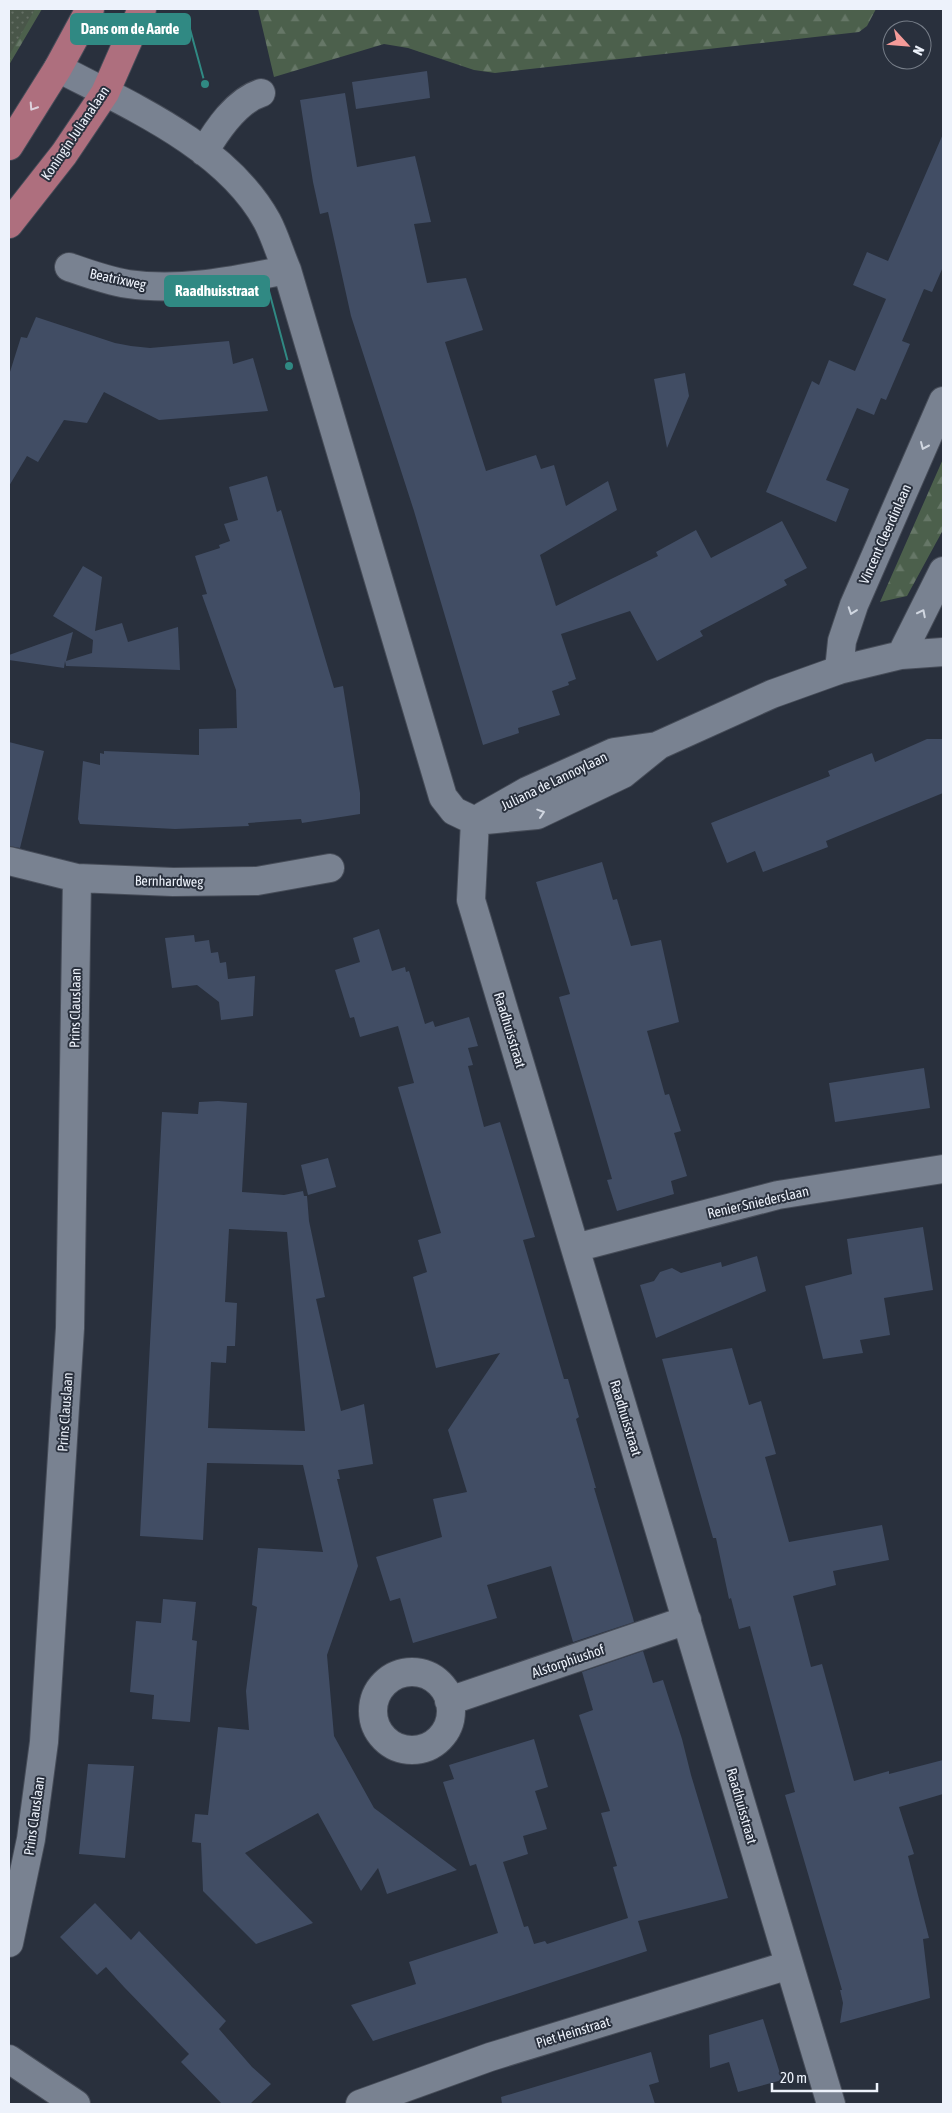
<svg xmlns="http://www.w3.org/2000/svg" width="952" height="2113" font-family="'Asap Condensed',sans-serif">
	<style>
		.forest { fill: url(#forest-firs) }
		.park { fill: url(#park-dots) }
		.building { fill: #414d64; fill-rule: evenodd }
		.lines { fill: none; stroke-linecap: round; stroke-linejoin: round }
		.minor-casing { stroke: #464c58; stroke-width: 30 }
		.major-casing { stroke: #464c58; stroke-width: 30 }
		.minor { stroke: #798291; stroke-width: 28 }
		.major { stroke: #ae6f7e; stroke-width: 28 }
		.oneway { stroke: #ddd1dc }
		.oneway2 { stroke: #d0d6e0 }
		.labels { text-anchor: middle; dominant-baseline: central; stroke-width: 4; stroke-linejoin: round; paint-order: stroke }
		.street-label { font-size: 14px; fill: #edf2fb; stroke: #29303d }
		.leader { fill: none; stroke: #308983; stroke-width: 2 }
		.callout-dot { fill: #308983; stroke: #29303d; stroke-width: 2 }
		.callout { fill: #308983; stroke: #308983; stroke-width: 2 }
		.callout-label { font-size: 15px; text-anchor: middle; font-weight: bold; fill: #fff }
	</style>
	<defs>
		<pattern id="forest-firs" width="22" height="20" patternUnits="userSpaceOnUse" patternTransform="scale(1.25)"><rect width="22" height="20" fill="#4c604c"/><path d="M5 1l3.5 6h-7zM16 11l3.5 6h-7z" fill="#667767"/></pattern>
		<pattern id="park-dots" width="8" height="8" patternUnits="userSpaceOnUse" patternTransform="scale(1.25)"><rect width="8" height="8" fill="#495649"/><path d="M2 2h.1M6 6h.1" fill="none" stroke="#646f64" stroke-width="1.8" stroke-linecap="round"/></pattern>
	</defs>
	<rect width="100%" height="100%" fill="#29303d"/>
	<path class="forest" d="M 9,9 L 42,9 L 9,65 Z
		M 258,9 L 876,9 L 867,26 L 859,32 L 495,73 L 474,70 L 408,48 L 384,44 L 274,77 Z
		M 943,459 L 943,530 L 907,596 L 880,602 Z"/>
	<path class="park" d="M 9,9 L 35,9 L 9,56 Z"/>
	<path class="building" d="M 427,71 L 430,98 L 356,109 L 352,82 Z
		M 345,93 L 357,167 L 415,156 L 431,222 L 414,224 L 427,283 L 466,278 L 483,330 L 445,342 L 486,471 L 536,455 L 541,469 L 554,465 L 566,506 L 608,481 L 617,510 L 540,555 L 556,606 L 658,556 L 656,552 L 696,530 L 711,558 L 782,521 L 807,568 L 784,580 L 787,585 L 700,631 L 703,636 L 657,661 L 630,611 L 561,634 L 576,679 L 568,682 L 569,685 L 552,691 L 560,715 L 518,728 L 519,733 L 483,745 L 414,511 L 351,316 L 328,212 L 320,214 L 313,182 L 300,100 Z
		M 943,134 L 943,267 L 932,292 L 924,289 L 902,341 L 910,344 L 886,400 L 881,398 L 874,415 L 857,408 L 826,480 L 849,489 L 836,522 L 766,492 L 812,381 L 819,385 L 829,360 L 855,371 L 886,299 L 853,285 L 867,252 L 888,261 Z
		M 36,317 L 115,343 L 131,346 L 150,348 L 229,341 L 233,364 L 253,358 L 268,411 L 159,420 L 104,392 L 87,423 L 64,420 L 38,462 L 27,456 L 9,486 L 9,375 L 21,337 L 27,338 Z
		M 685,373 L 689,396 L 667,448 L 654,379 Z
		M 267,476 L 277,512 L 281,510 L 334,688 L 343,686 L 360,793 L 360,814 L 302,823 L 301,819 L 248,823 L 249,826 L 175,829 L 80,824 L 78,819 L 83,761 L 100,765 L 100,753 L 104,754 L 104,751 L 199,755 L 199,729 L 237,728 L 236,690 L 202,595 L 207,594 L 195,556 L 220,548 L 219,545 L 230,541 L 224,524 L 238,520 L 229,487 Z
		M 83,566 L 102,577 L 95,631 L 122,623 L 128,642 L 178,627 L 180,670 L 66,666 L 65,661 L 64,668 L 9,660 L 9,655 L 73,632 L 66,661 L 92,653 L 93,640 L 53,616 Z
		M 927,739 L 943,739 L 943,793 L 826,841 L 828,847 L 763,872 L 755,851 L 727,863 L 711,823 L 830,776 L 828,771 L 872,753 L 875,762 Z
		M 9,742 L 44,751 L 20,848 L 9,846 Z
		M 602,862 L 613,900 L 617,899 L 631,946 L 661,940 L 679,1022 L 647,1031 L 665,1095 L 669,1094 L 681,1131 L 674,1133 L 687,1176 L 671,1181 L 674,1194 L 617,1211 L 607,1180 L 612,1179 L 559,997 L 570,994 L 536,882 Z
		M 379,929 L 392,971 L 405,967 L 406,972 L 409,971 L 425,1024 L 433,1021 L 435,1027 L 469,1017 L 478,1046 L 468,1048 L 473,1065 L 468,1066 L 484,1127 L 500,1122 L 535,1237 L 523,1240 L 564,1379 L 568,1379 L 579,1417 L 576,1419 L 596,1488 L 594,1488 L 633,1618 L 634,1622 L 573,1642 L 551,1566 L 487,1585 L 497,1618 L 413,1643 L 400,1598 L 390,1601 L 376,1557 L 442,1537 L 433,1499 L 467,1492 L 448,1430 L 500,1353 L 436,1368 L 413,1277 L 427,1272 L 418,1240 L 441,1233 L 398,1087 L 414,1083 L 398,1026 L 360,1037 L 354,1017 L 350,1018 L 335,970 L 360,962 L 353,938 Z
		M 194,935 L 195,942 L 209,940 L 211,953 L 218,952 L 220,963 L 226,962 L 228,979 L 255,976 L 253,1016 L 221,1020 L 219,1002 L 197,985 L 172,988 L 165,938 Z
		M 924,1068 L 930,1108 L 835,1122 L 829,1083 Z
		M 218,1101 L 247,1103 L 242,1192 L 284,1195 L 303,1191 L 304,1196 L 307,1196 L 309,1221 L 325,1297 L 316,1299 L 341,1411 L 364,1404 L 373,1464 L 338,1470 L 340,1479 L 337,1479 L 358,1566 L 327,1655 L 334,1736 L 374,1808 L 457,1870 L 387,1894 L 378,1868 L 361,1891 L 318,1813 L 245,1853 L 313,1923 L 256,1944 L 203,1891 L 201,1843 L 192,1842 L 195,1814 L 208,1815 L 218,1727 L 249,1730 L 246,1691 L 257,1607 L 252,1605 L 258,1548 L 323,1552 L 303,1465 L 207,1463 L 203,1540 L 140,1536 L 162,1112 L 198,1114 L 199,1102 ZM 229,1229 L 287,1232 L 305,1431 L 208,1428 L 211,1362 L 226,1363 L 227,1346 L 235,1346 L 237,1303 L 225,1302 Z
		M 328,1158 L 336,1187 L 308,1195 L 301,1165 Z
		M 923,1227 L 933,1290 L 884,1298 L 890,1335 L 860,1340 L 863,1353 L 823,1359 L 805,1286 L 852,1274 L 847,1239 Z
		M 757,1256 L 766,1291 L 656,1338 L 640,1285 L 654,1281 L 660,1272 L 672,1268 L 681,1273 L 721,1262 L 722,1267 Z
		M 732,1348 L 749,1405 L 761,1401 L 776,1454 L 765,1457 L 789,1542 L 882,1525 L 889,1560 L 833,1571 L 836,1585 L 793,1596 L 811,1667 L 822,1664 L 854,1781 L 889,1771 L 889,1774 L 943,1760 L 943,1794 L 899,1807 L 914,1854 L 908,1856 L 929,1938 L 923,1939 L 930,1998 L 840,2023 L 843,2003 L 840,1990 L 842,1990 L 785,1795 L 795,1792 L 750,1626 L 739,1629 L 731,1598 L 729,1599 L 716,1538 L 713,1538 L 662,1359 Z
		M 163,1599 L 196,1602 L 192,1640 L 197,1641 L 190,1722 L 152,1719 L 154,1695 L 130,1692 L 136,1621 L 161,1623 Z
		M 643,1651 L 653,1683 L 663,1680 L 682,1739 L 691,1775 L 728,1898 L 638,1921 L 647,1951 L 373,2041 L 351,2005 L 416,1984 L 409,1962 L 498,1933 L 476,1864 L 470,1866 L 443,1782 L 454,1779 L 449,1765 L 534,1739 L 548,1787 L 535,1791 L 547,1829 L 523,1836 L 528,1854 L 503,1862 L 524,1927 L 528,1926 L 534,1944 L 545,1941 L 547,1944 L 628,1918 L 613,1867 L 617,1866 L 601,1813 L 610,1811 L 579,1715 L 593,1710 L 582,1672 Z
		M 88,1764 L 134,1766 L 125,1858 L 79,1854 Z
		M 95,1903 L 131,1940 L 139,1931 L 226,2021 L 219,2029 L 252,2067 L 271,2084 L 250,2104 L 222,2104 L 181,2062 L 189,2054 L 124,1987 L 106,1967 L 97,1975 L 60,1937 Z
		M 763,2019 L 782,2080 L 738,2092 L 729,2062 L 710,2068 L 709,2035 Z
		M 651,2052 L 659,2082 L 649,2085 L 655,2104 L 502,2104 L 501,2097 Z"/>
	<g class="lines">
		<defs>
			<path id="minor" d="M 58,68 C 129,105 227,147 267,221 C 275,236 280,254 287,270 L 443,797 L 454,811 L 475,821
				M 204,152 C 217,130 236,101 261,93
				M 69,267 C 89,274 108,281 128,284 C 181,292 235,280 287,270
				M 901,655 L 943,571
				M 839,670 L 842,641 L 854,605 L 943,401
				M 483,816 L 527,791 L 614,752 L 657,746
				M 475,821 L 471,900 L 831,2104
				M 475,821 L 537,815 L 623,774 L 659,745 L 772,694 L 839,670 L 901,655 L 943,652
				M 9,861 L 77,878 L 173,882 L 257,881 L 330,868
				M 575,1248 L 778,1195 L 943,1169
				M373 1711a39 39 0 1 1 78 0a39 39 0 1 1-78 0Z
				M 449,1701 L 687,1620
				M 9,1943 L 31,1839 L 44,1742 L 70,1328 L 77,878
				M 9,2059 L 76,2104
				M 360,2104 L 490,2057 L 789,1965"/>
			<path id="major" d="M 9,146 L 58,68 L 90,9
				M 9,224 L 64,154 L 105,93 L 142,9"/>
		</defs>
		<use href="#minor" class="minor-casing"/>
		<use href="#major" class="major-casing"/>
		<use href="#minor" class="minor"/>
		<use href="#major" class="major"/>
	</g>
	<defs><path id="oneway-chevron" d="M-2-3.5L2.5 0L-2 3.5" fill="none" stroke-width="1.6" stroke-linecap="round" stroke-linejoin="round" transform="scale(1.25)"/></defs>
	<use class="oneway" href="#oneway-chevron" transform="translate(33 107) rotate(123)"/>
	<g class="oneway2">
		<use href="#oneway-chevron" transform="translate(924 446) rotate(114)"/>
		<use href="#oneway-chevron" transform="translate(852 611) rotate(109)"/>
		<use href="#oneway-chevron" transform="translate(922 613) rotate(-63)"/>
		<use href="#oneway-chevron" transform="translate(541 813) rotate(-18)"/>
	</g>
	<g class="labels">
		<g class="street-label">
			<text transform="translate(75 133) rotate(-56)">Koningin Julianalaan</text>
			<text transform="translate(118 279) rotate(12)">Beatrixweg</text>
			<text transform="translate(885 534) rotate(-66)">Vincent Cleerdinlaan</text>
			<text transform="translate(554 781) rotate(-26)">Juliana de Lannoylaan</text>
			<text transform="translate(169 881) rotate(1)">Bernhardweg</text>
			<text transform="translate(75 1008) rotate(-89)">Prins Clauslaan</text>
			<text transform="translate(510 1030) rotate(73)">Raadhuisstraat</text>
			<text transform="translate(758 1202) rotate(-13)">Renier Sniederslaan</text>
			<text transform="translate(65 1412) rotate(-86)">Prins Clauslaan</text>
			<text transform="translate(626 1418) rotate(73)">Raadhuisstraat</text>
			<text transform="translate(568 1661) rotate(-19)">Alstorphiushof</text>
			<text transform="translate(742 1806) rotate(74)">Raadhuisstraat</text>
			<text transform="translate(34 1816) rotate(-82)">Prins Clauslaan</text>
			<text transform="translate(573 2032) rotate(-17)">Piet Heinstraat</text>
		</g>
	</g>
	<path class="leader" d="M205 84L190 29M289 366L269 291"/>
	<g class="callout-dot">
		<circle cx="205" cy="84" r="5"/>
		<circle cx="289" cy="366" r="5"/>
	</g>
	<g class="callout">
		<rect x="71" y="14" width="119" height="30" rx="5"/>
		<rect x="165" y="276" width="104" height="30" rx="5"/>
	</g>
	<g class="callout-label">
		<text x="130" y="34">Dans om de Aarde</text>
		<text x="217" y="296">Raadhuisstraat</text>
	</g>
	<rect width="952" height="2113" fill="none" stroke="#edf2fb" stroke-width="20"/>
	<g transform="translate(907 45) rotate(116)"><circle r="24" fill="#29303d" stroke="#777e89"/>
	<path d="M0-4L9 19L0 12L-9 19Z" fill="#f59b99"/>
	<text y="-8" font-size="14" font-weight="bold" text-anchor="middle" fill="#edf2fb">N</text>
	</g>
	<path d="M772 2083v8h105v-8" fill="none" stroke="#edf2fb" stroke-width="2.5"/>
	<text x="780" y="2083" font-size="15" fill="#edf2fb" stroke="#29303d" stroke-width="4" paint-order="stroke">20 m</text>
</svg>
